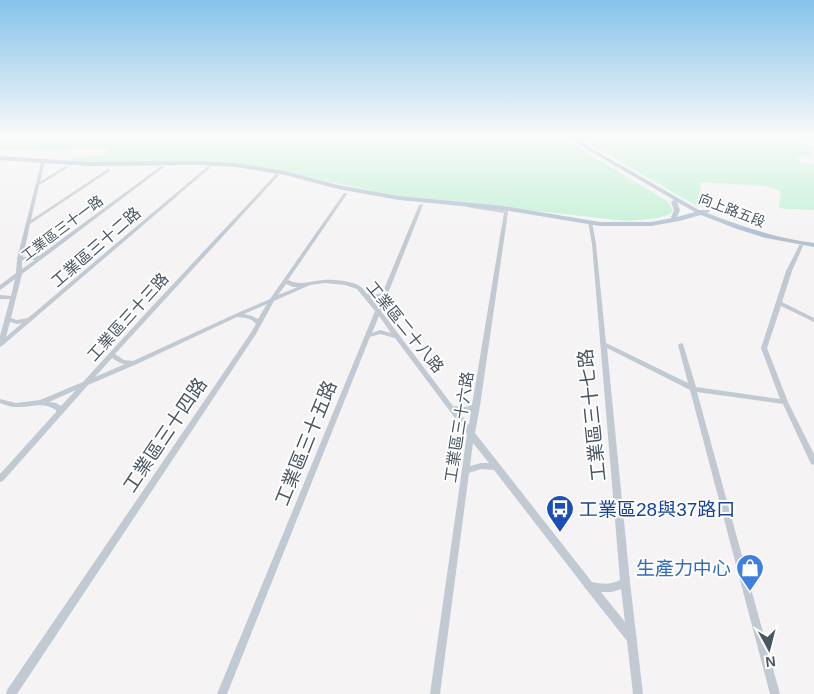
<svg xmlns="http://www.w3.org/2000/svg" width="814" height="694" font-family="Helvetica,'Noto Sans TC',sans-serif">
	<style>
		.green { fill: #c3f1d5 }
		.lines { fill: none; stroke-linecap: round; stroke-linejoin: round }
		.minor { fill: #c1cad2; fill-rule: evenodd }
		.major { fill: #b3c2d1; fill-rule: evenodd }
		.labels { text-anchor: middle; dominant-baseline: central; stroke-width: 4; stroke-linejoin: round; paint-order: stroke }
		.far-street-label { font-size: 14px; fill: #4a5661; stroke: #fff }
		.street-label { font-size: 16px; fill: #4a5661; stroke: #fff }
		.near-street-label { font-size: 19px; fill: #4a5661; stroke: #fff }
		.near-transit-label { font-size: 19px; fill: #164399; stroke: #fff; text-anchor: start }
		.near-shop-label { font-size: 19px; fill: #366cbe; stroke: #fff; text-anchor: end }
	</style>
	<rect width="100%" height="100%" fill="#f5f3f3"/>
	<path class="green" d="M 0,137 L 561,137 L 667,201 L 673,210 L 670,214 L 658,218 L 627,221 L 397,196 L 289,173 L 219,163 L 88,163 L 69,161 L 75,157 L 103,156 L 109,149 L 0,150 Z
		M 578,137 L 811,137 L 811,142 L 802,142 L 806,147 L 814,147 L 814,150 L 810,150 L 812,157 L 796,156 L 801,163 L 814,164 L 814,210 C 801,209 790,210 779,208 L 781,191 L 764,186 L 700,182 L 701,199 L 705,200 L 702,207 L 695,205 Z"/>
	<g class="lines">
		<path class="minor" d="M 42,159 L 45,160 L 40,182 L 66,166 L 69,167 L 39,185 L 31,220 L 108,169 L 111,170 L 30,224 L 23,257 L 39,256 L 161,166 L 164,167 L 22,274 L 11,318 L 17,320 L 28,318 L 208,166 L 211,167 L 2,346 L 0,347 L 0,336 L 10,299 L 0,299 L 0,295 L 11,296 L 15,279 L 0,290 L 0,285 L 16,273 L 17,259 ZM 22,260 L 35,260 L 22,269 ZM 10,322 L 17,324 L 22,323 L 6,337 Z
			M 276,174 L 279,175 L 115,354 L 124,360 L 133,361 L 233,315 L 270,299 L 344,193 L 345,193 L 347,194 L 288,280 C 300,286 311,281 323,280 C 333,279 354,281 361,287 C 364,289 365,292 367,294 L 382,294 L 419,205 L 421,204 L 423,205 L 381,311 L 453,406 L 466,407 L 472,405 L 504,213 L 472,208 L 457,204 L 459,203 L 508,211 L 508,212 L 480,406 L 475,433 L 592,582 C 602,584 611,585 620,580 L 592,244 L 588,222 L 590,221 L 592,222 L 596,244 L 606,343 L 688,383 L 678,345 L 681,343 L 683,344 L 696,387 L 780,399 L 761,348 L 786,271 L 799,246 L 799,245 L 803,245 L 803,246 L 792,271 L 782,302 L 814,318 L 814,322 L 781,306 L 767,348 L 788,402 L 814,454 L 814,465 L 811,464 L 810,462 L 783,404 L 697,392 L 780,694 L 770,694 L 690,390 L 607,348 L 630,582 L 643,694 L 633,694 L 627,641 L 586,589 L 585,588 L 583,585 L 494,470 L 481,469 L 469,473 L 440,694 L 430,694 L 467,434 L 395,338 L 380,334 L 370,337 L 227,694 L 217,694 L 375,311 L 357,289 L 345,285 L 325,283 L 310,285 L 274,301 L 256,334 L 17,694 L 6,694 L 7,690 L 250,334 L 256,324 C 250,317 244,318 237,317 L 137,364 L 88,385 L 3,481 L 0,482 L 0,474 L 56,412 L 56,410 C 43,401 30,408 16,407 C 11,407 5,405 0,403 L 0,399 L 16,403 L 40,400 L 83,382 L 146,313 ZM 286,284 L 293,287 L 298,287 L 278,295 ZM 370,297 L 381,297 L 377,306 ZM 267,304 L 258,319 L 252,316 L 244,314 ZM 379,316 L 391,333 L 380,330 L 372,333 ZM 112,358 L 120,363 L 125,364 L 95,377 ZM 76,390 L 61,406 L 56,403 L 49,402 ZM 458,411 L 467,413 L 471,411 L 469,425 ZM 473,443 L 489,463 L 481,463 L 470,466 ZM 621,589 L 625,622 L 601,592 L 612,592 Z"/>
		<path class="major" d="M 566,137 L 572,137 L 699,210 L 709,210 L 710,211 L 707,213 C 742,227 777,238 814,243 L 814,247 L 766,238 L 737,229 L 701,215 L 679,221 L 651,226 L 600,226 L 503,210 L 399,200 L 338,189 L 285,175 L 235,167 L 198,165 L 88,166 L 0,160 L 0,156 L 88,162 L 198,161 L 235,163 L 285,171 L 338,185 L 399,196 L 503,206 L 600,222 L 651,222 L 672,218 L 671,217 L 674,210 L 671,202 L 674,200 ZM 677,202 L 695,212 L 677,217 L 680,210 Z"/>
	</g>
	<linearGradient id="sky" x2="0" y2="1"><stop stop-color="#85c3ea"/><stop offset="0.58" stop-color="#fafafa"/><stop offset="1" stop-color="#fafafa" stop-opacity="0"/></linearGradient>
	<rect width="814" height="235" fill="url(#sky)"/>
	<defs>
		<symbol id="bus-pin" viewBox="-11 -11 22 30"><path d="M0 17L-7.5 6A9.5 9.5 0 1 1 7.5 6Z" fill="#1a4fb4" stroke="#fff"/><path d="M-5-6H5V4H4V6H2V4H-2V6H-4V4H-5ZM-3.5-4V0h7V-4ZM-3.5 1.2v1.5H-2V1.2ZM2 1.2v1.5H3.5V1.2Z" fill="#fff"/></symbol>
		<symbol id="shop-pin" viewBox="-11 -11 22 30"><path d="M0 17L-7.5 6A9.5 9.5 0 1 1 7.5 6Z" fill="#3f7fe0" stroke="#fff"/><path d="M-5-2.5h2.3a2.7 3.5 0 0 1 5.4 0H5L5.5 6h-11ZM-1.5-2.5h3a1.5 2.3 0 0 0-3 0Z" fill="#fff"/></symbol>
	</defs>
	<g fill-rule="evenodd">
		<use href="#bus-pin" x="544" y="493" width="32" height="43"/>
		<use href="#shop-pin" x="734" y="552" width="32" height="43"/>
	</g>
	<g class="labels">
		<g class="far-street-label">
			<text transform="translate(732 210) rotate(21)">向上路五段</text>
			<text transform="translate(62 228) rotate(-37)">工業區三十一路</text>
		</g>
		<g class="street-label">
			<text transform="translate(96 247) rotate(-41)">工業區三十二路</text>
			<text transform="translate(128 317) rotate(-48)">工業區三十三路</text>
			<text transform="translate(405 327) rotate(51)">工業區二十八路</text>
			<text transform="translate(459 427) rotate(-81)">工業區三十六路</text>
		</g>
		<g class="near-street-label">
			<text transform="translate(592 415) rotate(-96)">工業區三十七路</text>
			<text transform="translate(165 435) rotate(-56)">工業區三十四路</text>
			<text transform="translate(306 443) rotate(-68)">工業區三十五路</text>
		</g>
		<g class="near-transit-label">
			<text x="579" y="509">工業區28與37路口</text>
		</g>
		<g class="near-shop-label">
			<text x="731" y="568">生產力中心</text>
		</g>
	</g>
	<g transform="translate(769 649) rotate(173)" stroke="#ffffff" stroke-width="4" paint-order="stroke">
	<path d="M0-4L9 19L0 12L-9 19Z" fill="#4a5661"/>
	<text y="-8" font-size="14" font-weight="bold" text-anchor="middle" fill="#4a5661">N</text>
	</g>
</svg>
